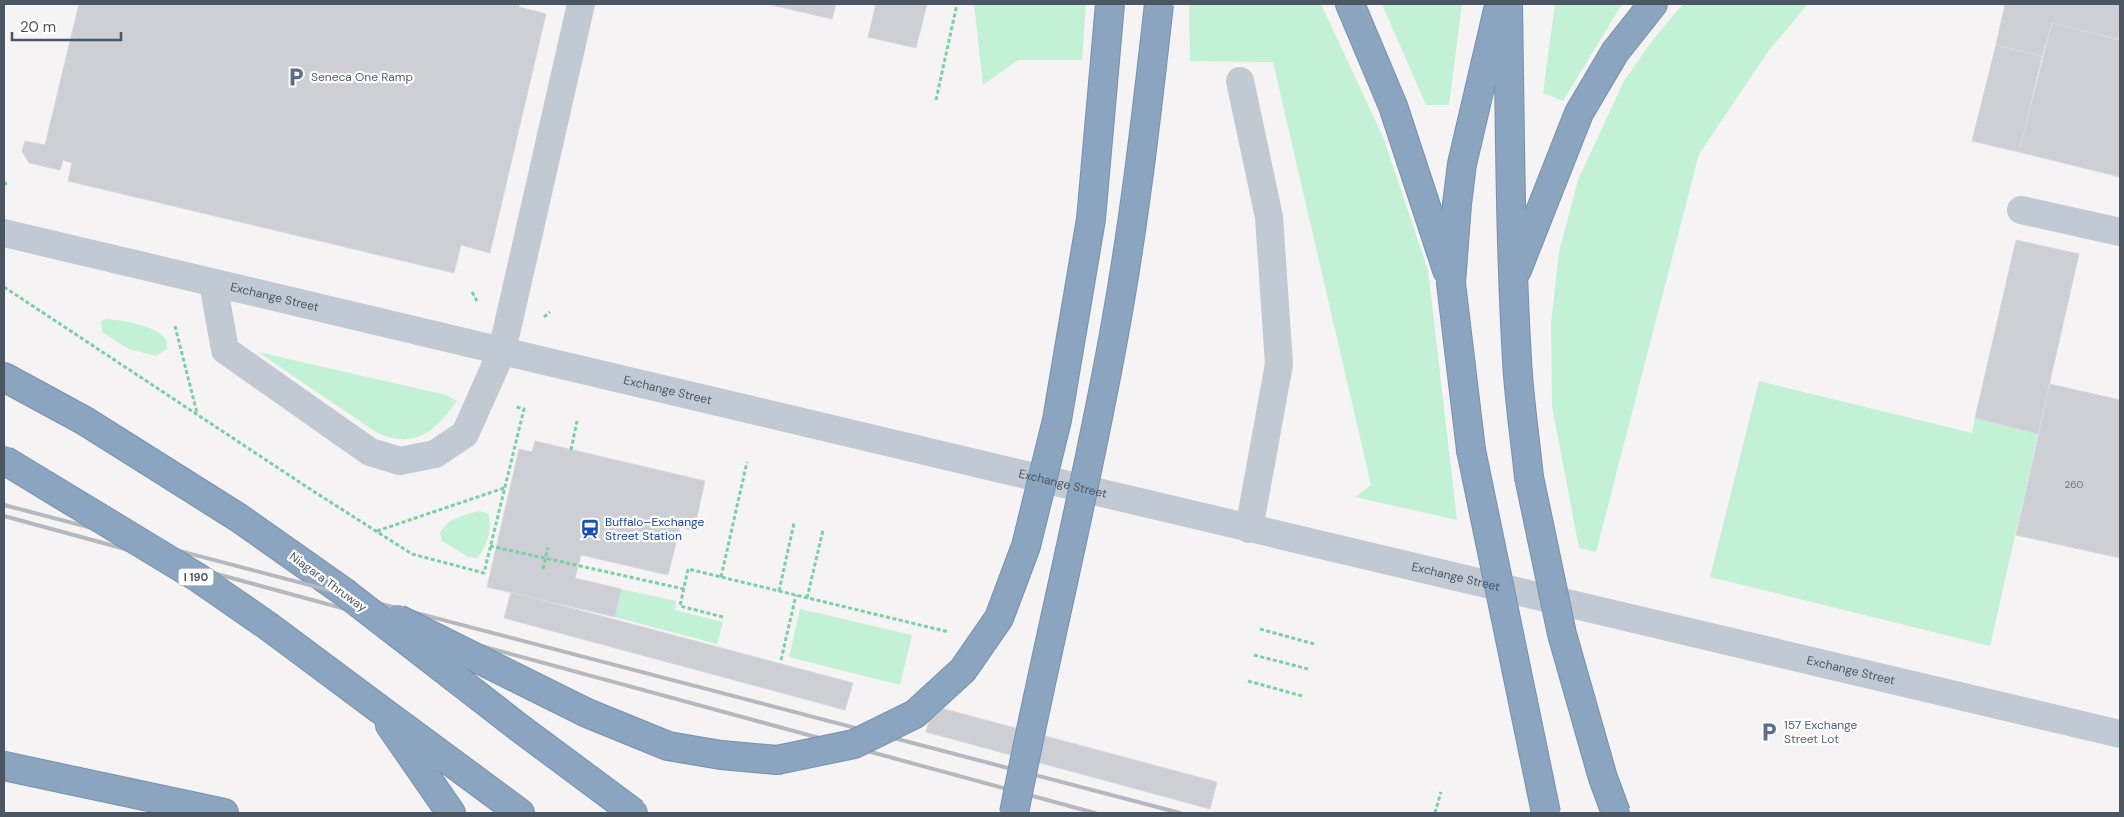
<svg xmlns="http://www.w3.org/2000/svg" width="2124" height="817" font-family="'DM Sans',sans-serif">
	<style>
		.green { fill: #c3f1d5 }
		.building { fill: #cdcfd5; stroke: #d7d9de }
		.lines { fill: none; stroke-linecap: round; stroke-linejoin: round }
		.highway-casing { stroke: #7690ad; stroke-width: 30 }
		.path { stroke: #7ad0a6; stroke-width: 3; stroke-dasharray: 4 2.5; stroke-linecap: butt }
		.minor { stroke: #c1cad2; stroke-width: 28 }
		.highway { stroke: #8ba5c1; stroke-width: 28 }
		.rail { stroke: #b5b8bd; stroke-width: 4 }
		.highway-bridge-casing { stroke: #7690ad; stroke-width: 30; stroke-linecap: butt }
		.highway-bridge { stroke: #8ba5c1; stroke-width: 28 }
		.labels { text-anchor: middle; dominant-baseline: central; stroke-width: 4.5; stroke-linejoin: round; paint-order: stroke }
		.number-label { font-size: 10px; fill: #6b747e }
		.shield { fill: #fff; stroke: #808990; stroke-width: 1 }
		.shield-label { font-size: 11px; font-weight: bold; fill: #4a5661 }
		.service-label { font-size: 12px; fill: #4e5e75; stroke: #fff; text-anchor: start }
		.street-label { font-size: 12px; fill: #4a5661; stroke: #fff }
		.transit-label { font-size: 12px; fill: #164399; stroke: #fff; text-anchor: start }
	</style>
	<rect width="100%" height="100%" fill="#f5f3f3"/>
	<path class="green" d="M 974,4 L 1086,4 L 1082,60 L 1018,60 L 983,85 Z
		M 1189,4 L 1321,4 L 1383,137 L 1428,270 L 1457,520 L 1355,497 L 1371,485 L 1273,62 L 1190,61 Z
		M 1382,4 L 1462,4 L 1449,105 L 1426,105 Z
		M 1555,4 L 1622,4 L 1563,101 L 1543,93 Z
		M 1683,4 L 1808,4 L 1769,50 L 1699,154 L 1596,552 L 1579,548 L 1552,406 L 1551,323 L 1559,252 L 1578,180 L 1624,81 L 1652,41 Z
		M 106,319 C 122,320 172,327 167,349 L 156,356 L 129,349 L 102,332 L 101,321 Z
		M 258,352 L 446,395 L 457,401 C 434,432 415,450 376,432 Z
		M 1759,381 L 1972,433 L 1975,418 L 2038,434 L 1990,646 L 1710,577 Z
		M 479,511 L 488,513 C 493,527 487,547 477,558 L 468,557 L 442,541 L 440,533 C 448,518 464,515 479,511 Z
		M 621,589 L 676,601 L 675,610 L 723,622 L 717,644 L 615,617 Z
		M 800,609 L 912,635 L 900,685 L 789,657 Z"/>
	<path class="building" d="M 79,4 L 519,4 L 519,7 L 546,14 L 490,253 L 461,245 L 454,273 L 68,181 L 72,163 L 63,160 L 60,170 L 29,163 L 22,151 L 25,141 L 45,145 Z
		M 767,4 L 836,4 L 832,19 Z
		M 876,4 L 927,4 L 916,48 L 868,37 Z
		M 2005,4 L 2120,4 L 2120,29 L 2118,39 L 2052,23 L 2042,56 L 1996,45 Z
		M 2052,23 L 2120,40 L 2120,177 L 2019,152 Z
		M 1996,45 L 2042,56 L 2019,152 L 1972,141 Z
		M 2016,240 L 2079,254 L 2038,434 L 1975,418 Z
		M 2050,384 L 2120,400 L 2120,558 L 2016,535 Z
		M 535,441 L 705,481 L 694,531 L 680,527 L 668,575 L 581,555 L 575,578 L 621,589 L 615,617 L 487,587 L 519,449 L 532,452 Z
		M 511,592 L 853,683 L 845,710 L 504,618 Z
		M 933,706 L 1217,782 L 1210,809 L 926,732 Z"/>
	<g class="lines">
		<defs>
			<path id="highway" d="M 1350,4 L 1393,106 L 1447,270
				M 1508,4 C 1510,123 1510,241 1517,360 C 1519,399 1525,438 1529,477
				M 1517,270 L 1579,113 L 1615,52 L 1653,4
				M 4,377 L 85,421 L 239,518 L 344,592
				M 1471,450 L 1451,283 L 1457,204 L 1462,164 L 1498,10
				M 378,708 L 520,813
				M 587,713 L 668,746 L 721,755 L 777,760
				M 390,725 L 451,813
				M 4,766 L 224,813"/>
		</defs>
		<use href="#highway" class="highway-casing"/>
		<path class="path" d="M 936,100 L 957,4
			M 4,184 L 7,183
			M 4,287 L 313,491 L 412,554 L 484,573 L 524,409 L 516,407
			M 472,292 L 477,301
			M 544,317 L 550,312
			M 175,326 L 197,413
			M 571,450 L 577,421
			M 377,531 L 504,488
			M 490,546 L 684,589
			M 543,569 L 548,547
			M 721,577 L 747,462
			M 779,591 L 794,523
			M 807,598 L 823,530
			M 723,617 L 680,606 L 688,569 L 949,632
			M 1260,629 L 1314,644
			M 1254,655 L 1308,669
			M 781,660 L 796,595
			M 1248,681 L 1302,696
			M 1435,813 L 1441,792"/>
		<g class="minor">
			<path d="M 1240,81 L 1269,217 L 1279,364 L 1249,529"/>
			<path d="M 2021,210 L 2120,232"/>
			<path id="s1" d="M 4,233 L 2120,734"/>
			<path d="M 213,283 L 225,350 L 370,452 L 400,461 L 435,454 L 465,434 L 502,351 L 581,4"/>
		</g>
		<use href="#highway" class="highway"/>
		<path class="rail" d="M 4,505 L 1180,813
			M 4,516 L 1095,813"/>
		<defs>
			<path id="highway-bridge" d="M 1471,450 L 1546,813
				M 4,460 L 197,577 L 268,626 L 378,708
				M 1529,477 L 1562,634 L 1603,778 L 1616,813
				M 344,592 L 517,726 L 634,813
				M 398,619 L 587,713
				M 777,760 L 854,744 L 915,714 L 963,670 L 999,618 L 1026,546 L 1057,420 L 1091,219 L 1110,4
				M 1014,813 C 1046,649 1087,488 1116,323 C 1135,217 1147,111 1159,4"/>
		</defs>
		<use href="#highway-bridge" class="highway-bridge-casing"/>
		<use href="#highway-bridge" class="highway-bridge"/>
	</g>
	<defs>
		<symbol id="parking-bare" viewBox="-9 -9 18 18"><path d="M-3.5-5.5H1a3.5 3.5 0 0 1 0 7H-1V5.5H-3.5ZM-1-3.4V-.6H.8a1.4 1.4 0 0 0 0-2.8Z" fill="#5c6f8a" stroke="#fff" stroke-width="2.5" paint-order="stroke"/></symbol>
		<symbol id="station-bare" viewBox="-9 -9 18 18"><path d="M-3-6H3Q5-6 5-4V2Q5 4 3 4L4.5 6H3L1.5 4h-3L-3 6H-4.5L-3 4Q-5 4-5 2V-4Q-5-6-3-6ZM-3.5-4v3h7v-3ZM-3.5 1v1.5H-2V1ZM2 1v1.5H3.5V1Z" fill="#1a4fb4" stroke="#fff" stroke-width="2.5" paint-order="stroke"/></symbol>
	</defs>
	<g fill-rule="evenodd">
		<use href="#parking-bare" x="282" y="63" width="28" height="28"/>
		<use href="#station-bare" x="576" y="515" width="28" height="28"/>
		<use href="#parking-bare" x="1755" y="718" width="28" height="28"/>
	</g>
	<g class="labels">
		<g class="number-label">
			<text x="2074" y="484">260</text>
		</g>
		<rect class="shield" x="178.5" y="568.5" width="35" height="17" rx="4"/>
		<g class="shield-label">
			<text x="196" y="577">I 190</text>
		</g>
		<g class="service-label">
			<text x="311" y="77">Seneca One Ramp</text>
			<text x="1784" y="725">157 Exchange<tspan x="1784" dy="14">Street Lot</tspan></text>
		</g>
		<g class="street-label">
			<text stroke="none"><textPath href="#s1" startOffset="278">Exchange Street</textPath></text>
			<text stroke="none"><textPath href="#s1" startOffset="682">Exchange Street</textPath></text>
			<text stroke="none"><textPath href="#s1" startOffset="1088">Exchange Street</textPath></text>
			<text stroke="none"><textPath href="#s1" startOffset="1492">Exchange Street</textPath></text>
			<text transform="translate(328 582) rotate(36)">Niagara Thruway</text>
			<text stroke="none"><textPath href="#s1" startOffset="1898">Exchange Street</textPath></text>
		</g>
		<g class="transit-label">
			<text x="605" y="522">Buffalo–Exchange<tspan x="605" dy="14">Street Station</tspan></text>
		</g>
	</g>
	<rect width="2124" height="817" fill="none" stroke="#4a5661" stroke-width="10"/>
	<path d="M12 32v8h109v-8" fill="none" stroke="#4a5661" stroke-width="2.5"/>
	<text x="20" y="32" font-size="15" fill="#4a5661" stroke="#ffffff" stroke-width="4" paint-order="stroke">20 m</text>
</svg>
